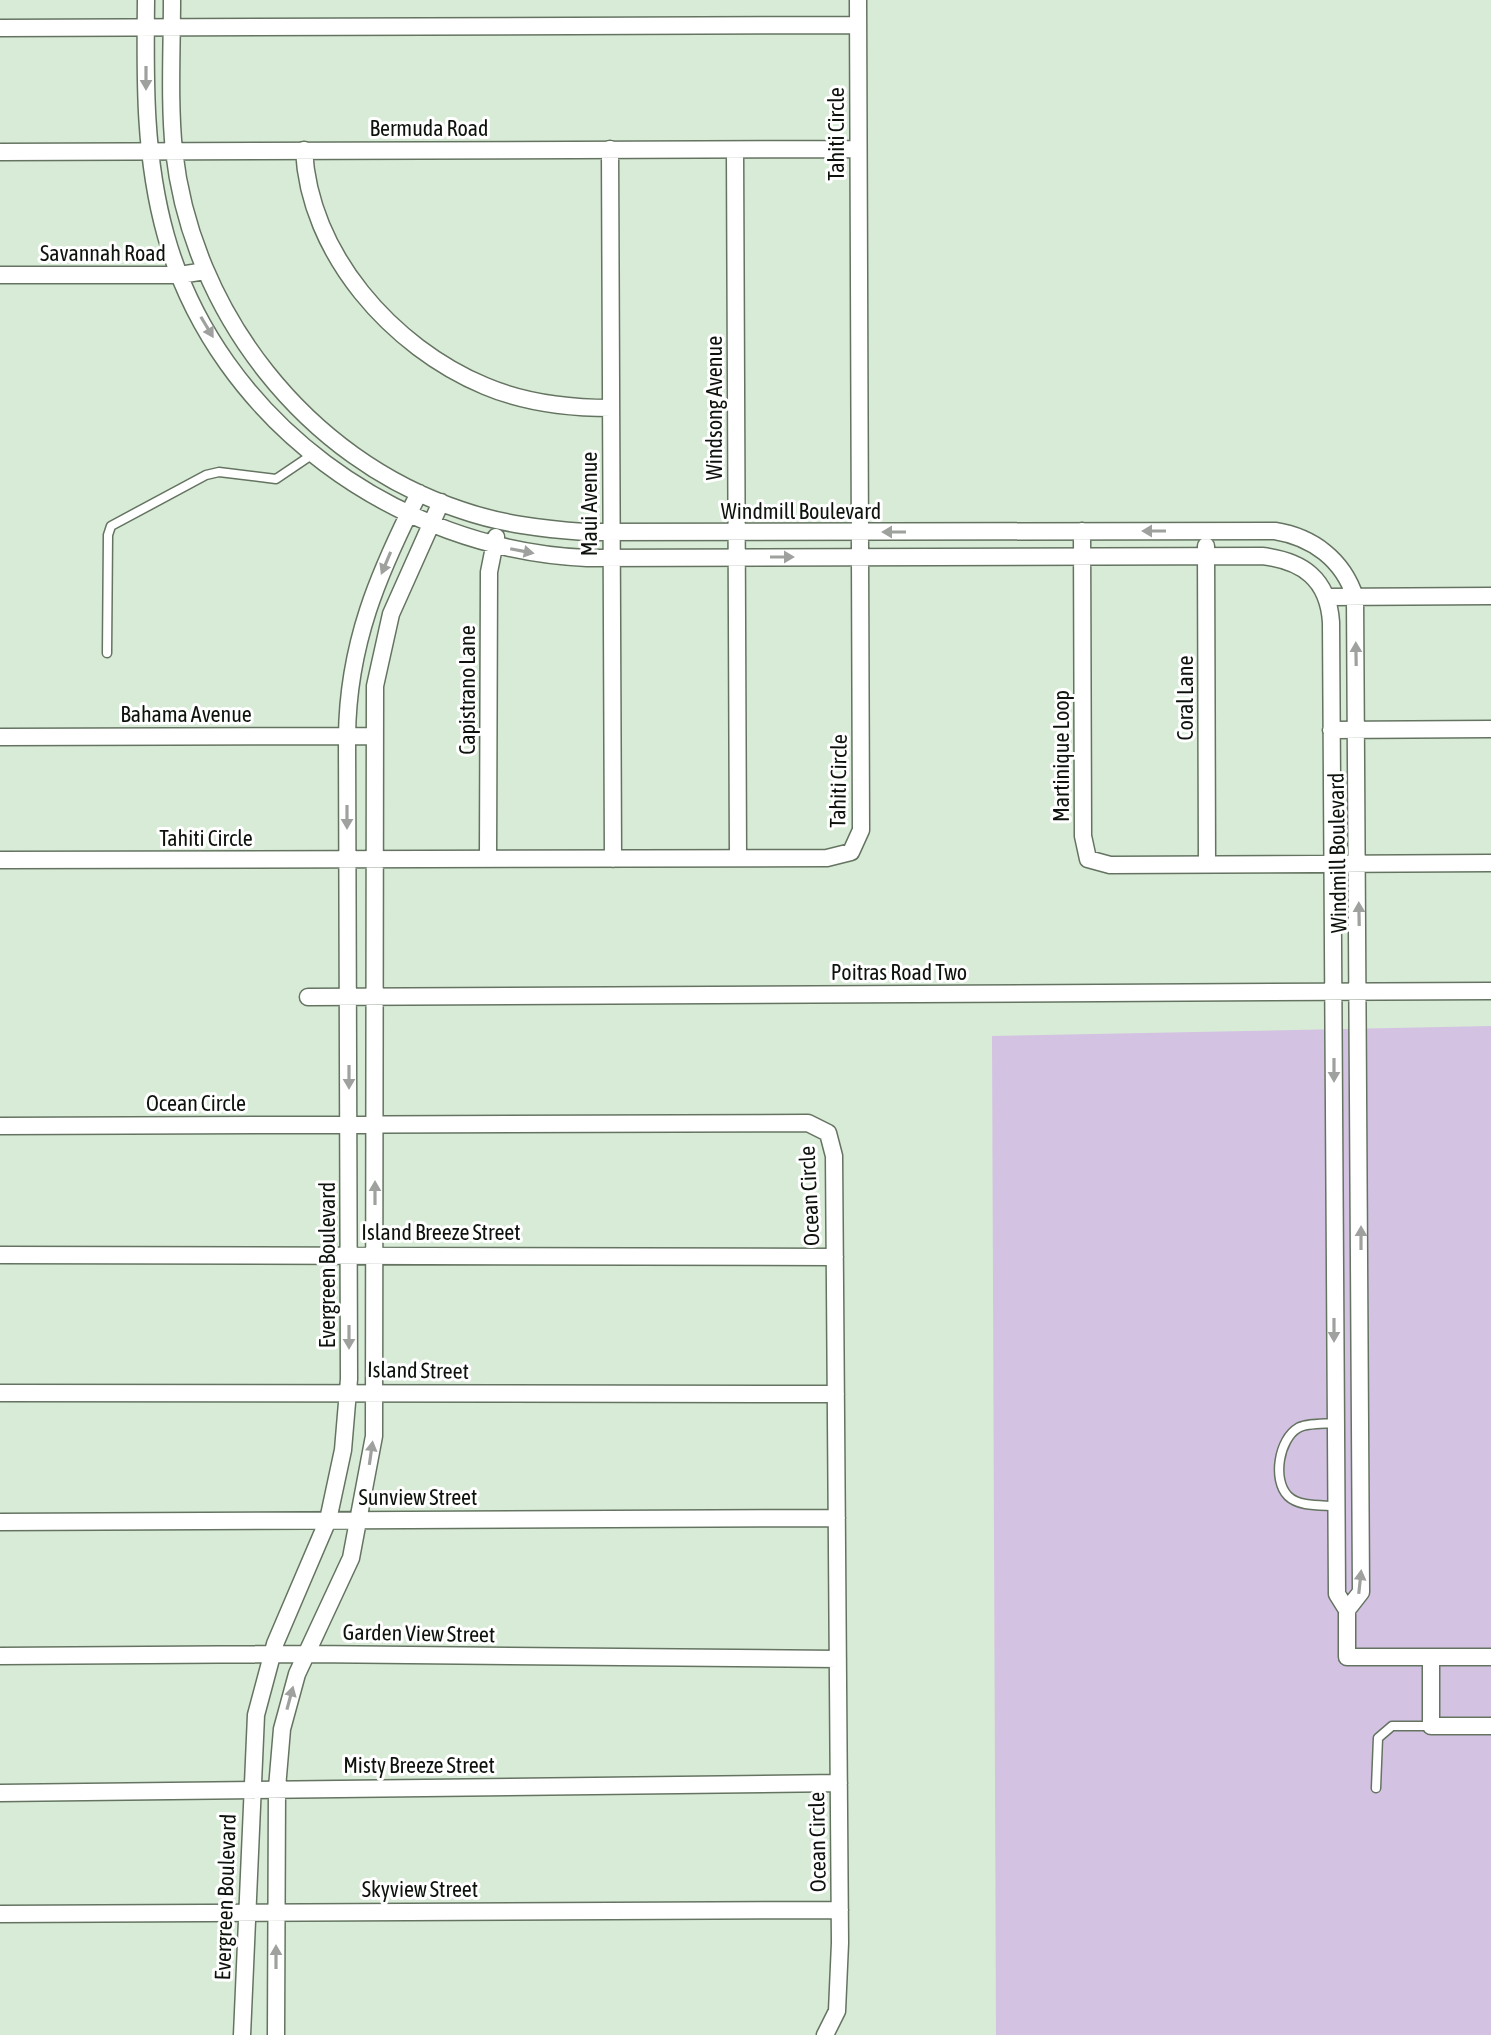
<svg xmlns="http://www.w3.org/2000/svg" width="1491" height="2035" font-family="'Asap Condensed',sans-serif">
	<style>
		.green { fill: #d4c2e3 }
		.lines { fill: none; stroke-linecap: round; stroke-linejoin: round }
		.service-casing { stroke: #647461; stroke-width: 11 }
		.minor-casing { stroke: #647461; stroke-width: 19 }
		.service { stroke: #fff; stroke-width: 8 }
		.minor { stroke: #fff; stroke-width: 16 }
		.oneway { fill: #9ea19e }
		.labels { text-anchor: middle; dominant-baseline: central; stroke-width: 6; stroke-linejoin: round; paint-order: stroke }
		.street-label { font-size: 22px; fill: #0d130c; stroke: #fff }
	</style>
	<rect width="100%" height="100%" fill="#d8ebd6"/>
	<path class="green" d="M 1491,1026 L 1491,2035 L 996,2035 L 992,1036 Z"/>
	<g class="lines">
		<defs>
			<path id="service" d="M 107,653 L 108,535 L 111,526 L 206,475 L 219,472 L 276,479 L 313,454
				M 1335,1423 C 1324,1424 1306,1423 1298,1428 C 1279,1439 1272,1480 1288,1496 C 1299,1507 1321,1505 1335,1506
				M 1376,1788 L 1378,1738 L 1392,1726 L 1430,1726"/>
			<path id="minor" d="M 146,0 C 145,80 144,158 166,236 C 218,421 398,550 587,558 L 1262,556 C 1303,561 1328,579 1331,622 L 1337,1594 L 1347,1610 L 1361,1592 L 1355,597 C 1343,560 1313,537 1275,531 L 585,532 C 543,529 501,524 461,510 C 306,459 192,312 174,151 C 169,102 172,50 172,0
				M 0,28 L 858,25
				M 610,149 L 613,859
				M 304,150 C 309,254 392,347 485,386 C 525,403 568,408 611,408
				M 735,150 L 738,858
				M 0,152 L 858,149
				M 0,275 L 180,275 L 205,271
				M 1082,531 L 1083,836 L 1088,859 L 1110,865 L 1491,863
				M 1206,546 L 1207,864
				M 1327,597 L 1491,596
				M 1331,730 L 1491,729
				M 0,737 L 373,736
				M 488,859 L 489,572 L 496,537
				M 0,860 L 827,858 L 851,852 L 861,830 L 858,0
				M 308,997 L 1491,991
				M 0,1126 L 808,1123 L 828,1133 L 834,1156 L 840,1943 L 837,2011 L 825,2035
				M 0,1255 L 835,1257
				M 0,1393 L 836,1394
				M 0,1522 L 837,1518
				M 1347,1610 L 1347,1657 L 1491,1657
				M 0,1656 L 308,1654 L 838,1659
				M 1431,1657 L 1431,1726 L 1491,1726
				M 0,1793 L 839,1783
				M 0,1914 L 840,1910
				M 242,2035 L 256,1715 L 275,1644 L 328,1520 L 343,1450 L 349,1379 L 347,736 C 348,644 378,574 419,493
				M 276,2035 L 277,1788 L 282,1729 L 297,1674 L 351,1558 L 374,1436 L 375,686 L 391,614 L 441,502"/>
		</defs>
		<use href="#service" class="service-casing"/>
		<use href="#minor" class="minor-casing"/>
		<use href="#service" class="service"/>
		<use href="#minor" class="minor"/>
	</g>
	<defs><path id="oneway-solid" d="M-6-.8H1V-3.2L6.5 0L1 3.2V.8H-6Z" transform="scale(2)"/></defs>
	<g class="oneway">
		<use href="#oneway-solid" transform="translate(146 78) rotate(90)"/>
		<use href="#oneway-solid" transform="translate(207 327) rotate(59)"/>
		<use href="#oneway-solid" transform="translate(1154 531) rotate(180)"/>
		<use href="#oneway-solid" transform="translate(894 532) rotate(180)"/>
		<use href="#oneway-solid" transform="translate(522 551) rotate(11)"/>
		<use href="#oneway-solid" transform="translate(782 557)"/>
		<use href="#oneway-solid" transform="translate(386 563) rotate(113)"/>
		<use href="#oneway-solid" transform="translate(1356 654) rotate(-91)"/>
		<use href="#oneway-solid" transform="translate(347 817) rotate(90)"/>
		<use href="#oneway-solid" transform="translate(1359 914) rotate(-91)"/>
		<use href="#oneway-solid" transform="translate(1334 1070) rotate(90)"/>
		<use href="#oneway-solid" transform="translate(349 1077) rotate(90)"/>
		<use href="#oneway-solid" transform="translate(375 1193) rotate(-90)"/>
		<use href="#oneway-solid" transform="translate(1361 1238) rotate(-90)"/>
		<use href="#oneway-solid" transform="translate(1334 1330) rotate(90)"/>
		<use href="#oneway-solid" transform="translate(349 1337) rotate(90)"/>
		<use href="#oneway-solid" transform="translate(371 1453) rotate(-82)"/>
		<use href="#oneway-solid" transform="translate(1360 1582) rotate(-84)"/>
		<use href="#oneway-solid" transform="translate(290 1698) rotate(-75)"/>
		<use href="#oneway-solid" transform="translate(276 1957) rotate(-90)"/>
	</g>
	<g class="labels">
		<g class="street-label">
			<text x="429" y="128">Bermuda Road</text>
			<text transform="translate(836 134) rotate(-90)">Tahiti Circle</text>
			<text x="103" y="253">Savannah Road</text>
			<text transform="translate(714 408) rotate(-90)">Windsong Avenue</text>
			<text transform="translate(589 504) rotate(-90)">Maui Avenue</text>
			<text x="801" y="511">Windmill Boulevard</text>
			<text transform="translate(467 690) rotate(-90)">Capistrano Lane</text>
			<text transform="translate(1185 698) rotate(-90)">Coral Lane</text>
			<text x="186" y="714">Bahama Avenue</text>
			<text transform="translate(1061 756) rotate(-90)">Martinique Loop</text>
			<text transform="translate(838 781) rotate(-89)">Tahiti Circle</text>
			<text x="206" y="838">Tahiti Circle</text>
			<text transform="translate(1337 853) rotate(-91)">Windmill Boulevard</text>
			<text x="899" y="972">Poitras Road Two</text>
			<text x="196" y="1103">Ocean Circle</text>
			<text transform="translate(809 1196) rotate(-93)">Ocean Circle</text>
			<text x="441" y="1232">Island Breeze Street</text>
			<text transform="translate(327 1265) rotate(-90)">Evergreen Boulevard</text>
			<text transform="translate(418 1370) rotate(1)">Island Street</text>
			<text x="418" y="1497">Sunview Street</text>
			<text transform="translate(419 1633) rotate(1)">Garden View Street</text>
			<text x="419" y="1765">Misty Breeze Street</text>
			<text transform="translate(817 1842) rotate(-91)">Ocean Circle</text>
			<text x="420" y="1889">Skyview Street</text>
			<text transform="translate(225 1897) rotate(-88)">Evergreen Boulevard</text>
		</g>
	</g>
</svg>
